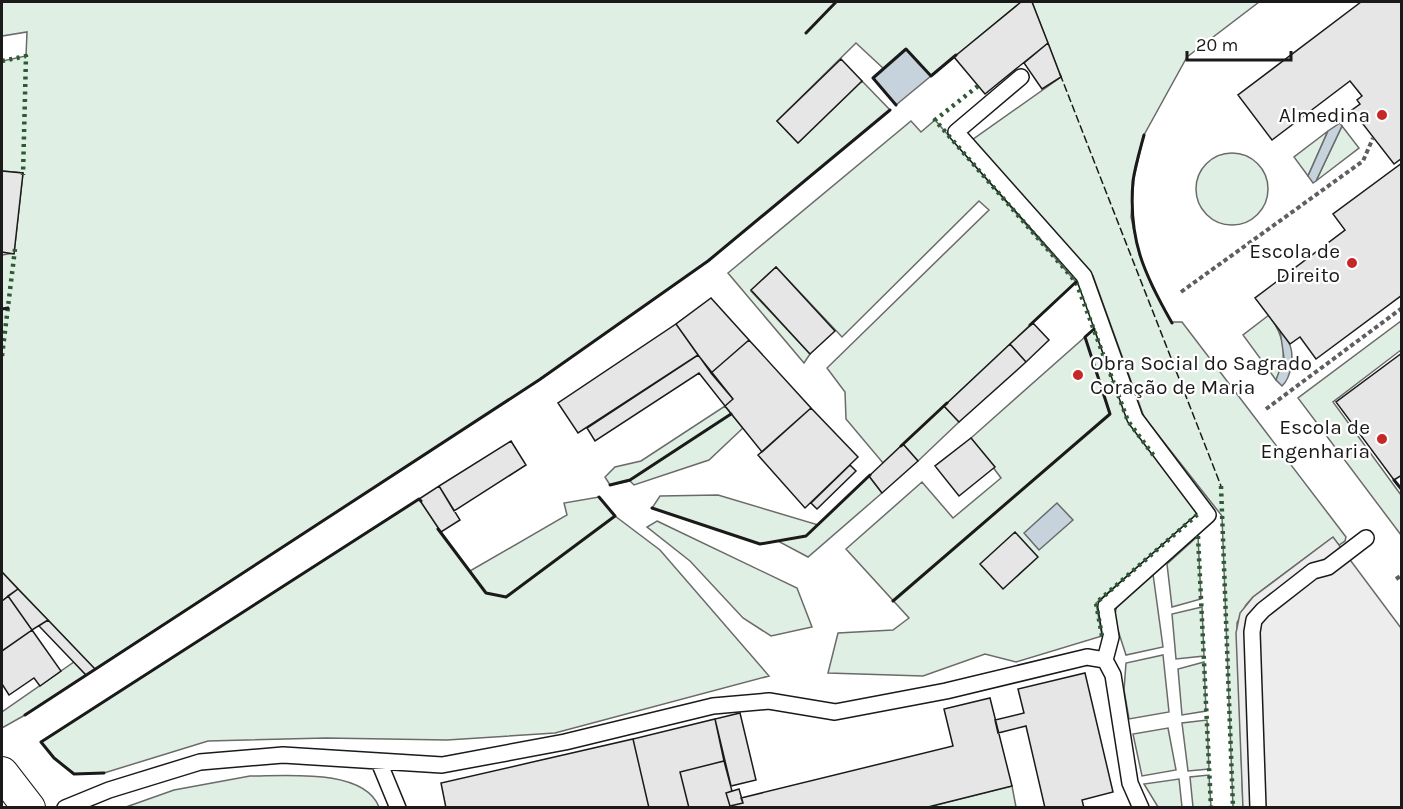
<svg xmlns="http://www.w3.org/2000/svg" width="1403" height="809" font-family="Karla,sans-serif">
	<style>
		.green { fill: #e0efe3; stroke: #6a6a6a; stroke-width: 1.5 }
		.parking { fill: #ededed; stroke: #6a6a6a; stroke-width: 1.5 }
		.water { fill: #c6d2dc; stroke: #6a6a6a; stroke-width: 1.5 }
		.building { fill: #e6e6e6; stroke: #1a1a1a; stroke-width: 1.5 }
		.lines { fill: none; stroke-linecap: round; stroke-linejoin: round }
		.lane-casing { stroke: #1a1a1a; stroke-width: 18 }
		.street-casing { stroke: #1a1a1a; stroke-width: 34 }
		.path { stroke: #5f5f5f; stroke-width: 4; stroke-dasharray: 4.5 3; stroke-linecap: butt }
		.lane { stroke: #fff; stroke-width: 15 }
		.street { stroke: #fff; stroke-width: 32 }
		.hedge { stroke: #2b5a34; stroke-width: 4.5; stroke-dasharray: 3 4.5; stroke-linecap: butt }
		.fence { stroke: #1a1a1a; stroke-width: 1.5; stroke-dasharray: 8 3; stroke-linecap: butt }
		.wall { stroke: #1a1a1a; stroke-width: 3 }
		.poi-dot { fill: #c62828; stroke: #fff; stroke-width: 2 }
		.labels { text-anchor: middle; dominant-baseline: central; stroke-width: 4.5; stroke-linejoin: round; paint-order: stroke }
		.poi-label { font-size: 21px; fill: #1a1a1a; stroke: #fff; text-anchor: end }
	</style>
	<rect width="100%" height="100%" fill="#fff"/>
	<path class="green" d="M 2,2 L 1021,2 L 931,76 L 906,49 L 884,69 L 856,43 L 777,121 L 798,143 L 862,81 L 890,110 L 708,261 L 539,380 L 95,669 L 2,572 L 2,255 L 14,253 L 23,173 L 2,171 L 2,61 L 26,56 L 27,32 L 2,36 Z
		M 1032,2 L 1259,2 L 1187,57 L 1144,135 L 1134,178 L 1131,217 L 1139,254 L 1153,289 L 1172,322 L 1182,322 L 1346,537 L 1345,541 L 1339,545 L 1332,538 L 1253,597 L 1246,605 L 1237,623 L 1243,807 L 1233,807 L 1222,516 L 1144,417 L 1093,276 L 972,140 L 1061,77 Z
		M 935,120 L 1076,282 L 944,406 L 959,422 L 918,461 L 903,444 L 883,463 L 846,419 L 845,392 L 827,368 L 989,210 L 979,201 L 842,337 L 776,267 L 751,291 L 810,354 L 804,363 L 728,273 L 911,121 L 921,132 Z
		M 1342,126 L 1359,148 L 1316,181 Z
		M 1328,131 L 1308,176 L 1294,157 Z
		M1196 189a36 36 0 1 1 72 0a36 36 0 1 1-72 0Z
		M 1269,315 C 1284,336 1289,355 1276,380 L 1243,335 Z
		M 1401,321 L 1401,350 L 1333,402 L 1401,495 L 1401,535 L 1298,398 Z
		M 1094,329 L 1128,421 L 1198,514 L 1096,603 L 1102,636 L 1016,662 L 985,654 L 923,676 L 828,673 L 838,633 L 893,630 L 909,618 L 846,549 L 922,482 L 953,518 L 1001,478 L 971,438 Z
		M 725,406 L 743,428 L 709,460 L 634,485 L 630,481 L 610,485 L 605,477 L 615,467 L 641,461 Z
		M 869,476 L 882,493 L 808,557 L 778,541 L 760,544 L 652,508 L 660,496 L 718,495 L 818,525 Z
		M 599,497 L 615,516 L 660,550 L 769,676 L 555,733 L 447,740 L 326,738 L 208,741 L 104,773 L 74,774 L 54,758 L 41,742 L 419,499 L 441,532 L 470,571 L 567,515 L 564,503 Z
		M 657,521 L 797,588 L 812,627 L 771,636 L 743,618 L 690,561 L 647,527 Z
		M 1198,536 L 1201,599 L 1172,607 L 1167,564 Z
		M 1153,574 L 1163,647 L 1126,655 L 1114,618 L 1117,605 Z
		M 1202,607 L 1204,656 L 1176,659 L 1172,614 Z
		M 1163,655 L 1169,712 L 1129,719 L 1124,690 L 1126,663 Z
		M 74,662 L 86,675 L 25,715 L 2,728 L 2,712 Z
		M 1204,662 L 1206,711 L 1182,715 L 1178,669 Z
		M 1207,720 L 1209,769 L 1188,771 L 1182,723 Z
		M 1168,728 L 1176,770 L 1142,776 L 1133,734 Z
		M 1209,775 L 1211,807 L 1193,807 L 1190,777 Z
		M 250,776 C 285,776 364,768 379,807 L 126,807 L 174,790 Z
		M 1179,779 L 1182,807 L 1158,807 L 1144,784 Z
		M 1012,786 L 1016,807 L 924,808 Z"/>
	<path class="parking" d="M 1333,537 L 1401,628 L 1401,807 L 1243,808 L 1236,633 L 1240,613 L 1253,597 Z"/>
	<path class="water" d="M 906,49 L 931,76 L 896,105 L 873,78 Z
		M 1340,123 L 1342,126 L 1316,181 L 1313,183 L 1308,176 L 1328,131 Z
		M 1280,330 C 1283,334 1287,339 1289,343 C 1295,355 1291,378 1282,386 L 1276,380 L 1284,358 Z
		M 1057,503 L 1073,520 L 1039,550 L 1024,533 Z"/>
	<path class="building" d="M 1021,2 L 1032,2 L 1048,43 L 985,94 L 954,57 Z
		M 1361,2 L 1402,2 L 1402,158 L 1394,164 L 1352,110 L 1360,104 L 1357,100 L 1362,96 L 1350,81 L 1272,140 L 1238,95 Z
		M 1048,43 L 1061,77 L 1042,89 L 1024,63 Z
		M 841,59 L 862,81 L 798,143 L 777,121 Z
		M 1402,163 L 1402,295 L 1316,359 L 1300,337 L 1290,344 L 1255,298 L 1345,230 L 1333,214 Z
		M 2,171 L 23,173 L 14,254 L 2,252 Z
		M 776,267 L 835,331 L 810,354 L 751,290 Z
		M 711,298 L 749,340 L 711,373 L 676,324 Z
		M 1033,323 L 1049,340 L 1026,362 L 1010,344 Z
		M 676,324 L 698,355 L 578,433 L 558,403 Z
		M 749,340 L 811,408 L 762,452 L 725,406 L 733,399 L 711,373 Z
		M 1010,344 L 1026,362 L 959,422 L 944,406 Z
		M 1402,353 L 1402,475 L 1394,480 L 1336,402 Z
		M 698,355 L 733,399 L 725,406 L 699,373 L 595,441 L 587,428 Z
		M 811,408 L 858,457 L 805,508 L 758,455 Z
		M 971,438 L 995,467 L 959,496 L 935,466 Z
		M 511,441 L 526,465 L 454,511 L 439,486 Z
		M 903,444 L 918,461 L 882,493 L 869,476 Z
		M 850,465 L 856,471 L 817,509 L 811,503 Z
		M 439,486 L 460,520 L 441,532 L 419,499 Z
		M 1015,532 L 1038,557 L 1003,589 L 980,564 Z
		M 2,572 L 18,589 L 2,601 Z
		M 18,589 L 48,620 L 32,630 L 8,596 Z
		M 8,596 L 32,630 L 2,651 L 2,601 Z
		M 48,620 L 95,669 L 86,675 L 39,626 Z
		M 32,630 L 61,671 L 40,686 L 34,678 L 9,695 L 2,684 L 2,651 Z
		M 1085,673 L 1113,792 L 1082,800 L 1084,808 L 1045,808 L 1026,726 L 998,733 L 995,720 L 1024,713 L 1018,689 Z
		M 990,698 L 1012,786 L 924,808 L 689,808 L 680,772 L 724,761 L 732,791 L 726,793 L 730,806 L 743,803 L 741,798 L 953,746 L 944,709 Z
		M 740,713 L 756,780 L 731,786 L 715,719 Z
		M 715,719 L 724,761 L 680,772 L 689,808 L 649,808 L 633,739 Z
		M 633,739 L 649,808 L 446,808 L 441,783 Z
		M 739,789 L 743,803 L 730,806 L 726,793 Z"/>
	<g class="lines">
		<defs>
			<path id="lane" d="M 1021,77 L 956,132 L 1084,276 L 1135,418 L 1208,515 L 1106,606 L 1111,637 L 1105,660
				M 379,762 L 398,808
				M 65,808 L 109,790 L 200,762 L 283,755 L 442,765 L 565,742 L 713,706 L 769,701 L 835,712 L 946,691 L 1087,657 L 1105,660 L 1113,675 L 1130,783 L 1141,808
				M 1258,808 L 1252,632 L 1254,620 L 1263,610 L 1313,571 L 1328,567 L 1366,538"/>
			<path id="street" d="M 2,773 L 29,808"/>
		</defs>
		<use href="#lane" class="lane-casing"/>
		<use href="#street" class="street-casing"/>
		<path class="path" d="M 1181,292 L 1363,161 L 1373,138
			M 1266,409 L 1402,308
			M 1396,579 L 1402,575"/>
		<use href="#lane" class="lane"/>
		<use href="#street" class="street"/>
		<path class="hedge" d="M 2,61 L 26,56 L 23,175
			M 978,86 L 935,120 L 1076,282 L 1128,421 L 1154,456
			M 2,356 L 15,249
			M 1221,486 L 1233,808
			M 1198,536 L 1211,808
			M 1102,636 L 1096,603 L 1198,514 L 1196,511"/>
		<path class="fence" d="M 1060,74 L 1221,486"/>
		<path class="wall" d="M 806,33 L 836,2
			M 896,105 L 873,78 L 906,49 L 931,76 L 956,55
			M 1144,135 C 1140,150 1135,166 1133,181 C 1128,239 1144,274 1172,323
			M 2,309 L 8,308
			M 1030,325 L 1076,282
			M 901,446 L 947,403
			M 1394,480 L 1402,490
			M 610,485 L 630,480 L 731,414
			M 652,508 L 760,544 L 806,536 L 870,475
			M 438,529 L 486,593 L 506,597 L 615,516 L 599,497
			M 893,601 L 1110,414 L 1085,337 L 1094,329
			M 25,715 L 539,380 L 708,261 L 890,110
			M 104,773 L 74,774 L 54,758 L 41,742 L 419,499 L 421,501"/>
	</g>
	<g class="poi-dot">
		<circle cx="1382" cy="115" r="6"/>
		<circle cx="1352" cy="263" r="6"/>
		<circle cx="1078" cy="375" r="6"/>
		<circle cx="1382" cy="439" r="6"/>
	</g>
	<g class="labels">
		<g class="poi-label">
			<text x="1370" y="115">Almedina</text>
			<text x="1340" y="251">Escola de<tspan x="1340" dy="24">Direito</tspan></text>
			<text x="1090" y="363" text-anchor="start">Obra Social do Sagrado<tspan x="1090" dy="24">Coração de Maria</tspan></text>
			<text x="1370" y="427">Escola de<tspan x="1370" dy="24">Engenharia</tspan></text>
		</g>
	</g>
	<rect width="1403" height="809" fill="none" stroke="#1a1a1a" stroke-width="6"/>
	<path d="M1187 51v9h104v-9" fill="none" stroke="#1a1a1a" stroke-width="3"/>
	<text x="1196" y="51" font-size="18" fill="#1a1a1a" stroke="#ffffff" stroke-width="4.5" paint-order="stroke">20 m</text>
</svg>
